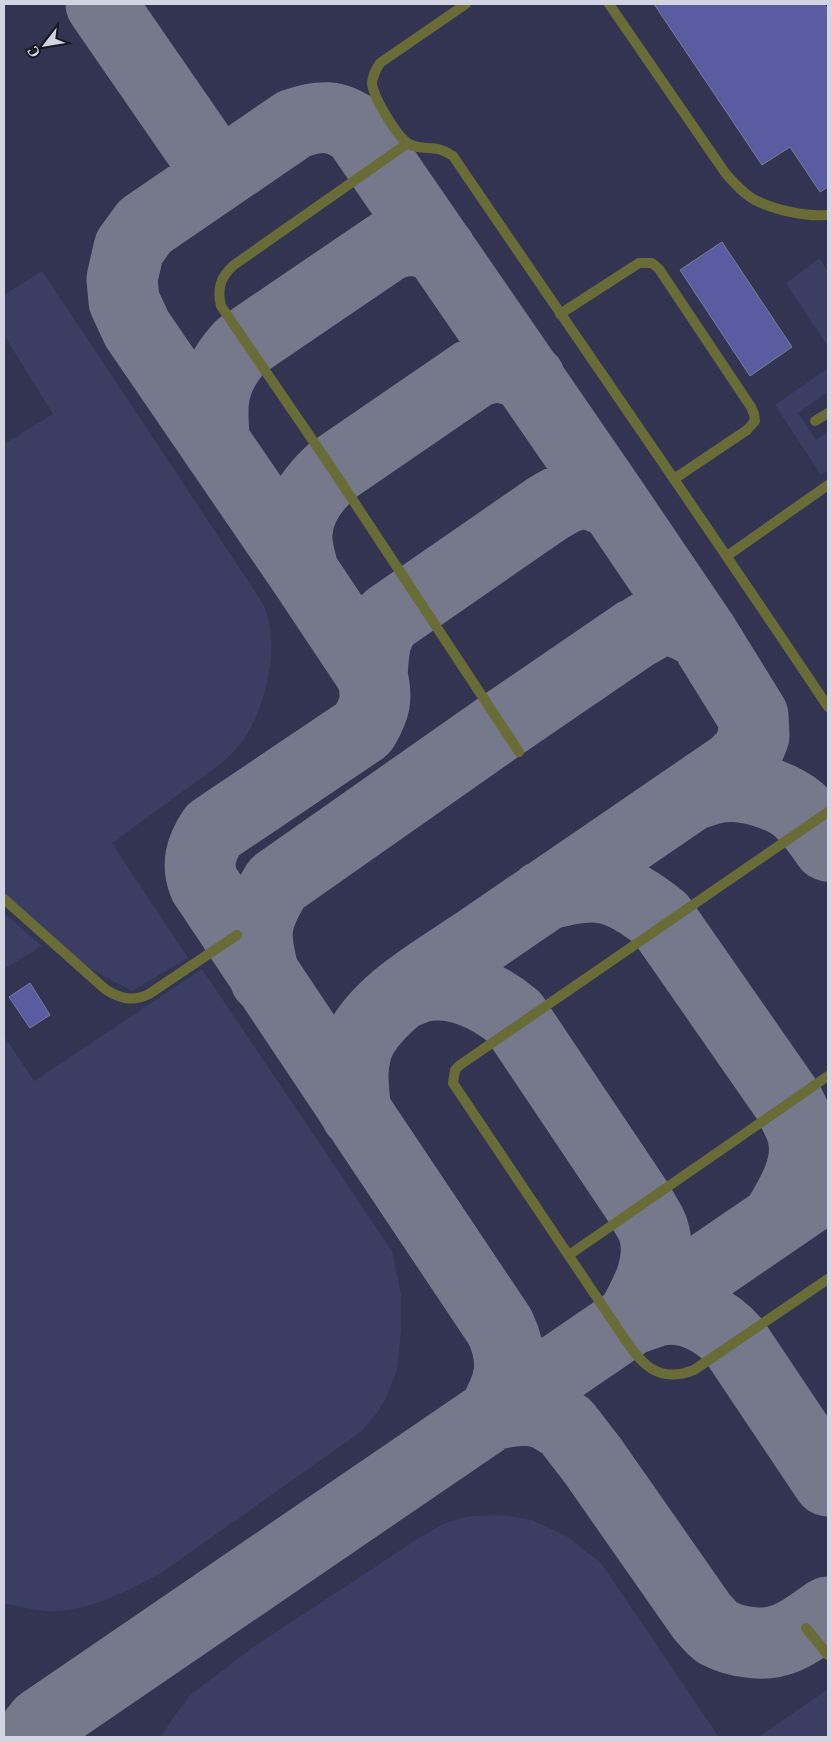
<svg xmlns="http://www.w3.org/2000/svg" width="832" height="1741" font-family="Merriweather,serif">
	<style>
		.built { fill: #323451 }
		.green { fill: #3b3d63 }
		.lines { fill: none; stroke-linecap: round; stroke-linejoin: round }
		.taxiway { stroke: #76788b; stroke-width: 71 }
		.building { fill: #595ca0; stroke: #7a7d97 }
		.service { stroke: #696c37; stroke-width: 10 }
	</style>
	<rect width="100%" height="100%" fill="#2c2e44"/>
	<path class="built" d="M 4,4 L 828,4 L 828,1737 L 4,1737 Z"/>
	<path class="green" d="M 820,258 L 828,272 L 828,347 L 786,283 Z
		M 42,271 L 256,593 C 259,598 263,603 265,609 C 281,646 265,712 241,743 C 227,761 207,774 189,787 C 163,806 138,824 112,843 L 188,958 L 132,991 L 90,969 L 4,896 L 4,444 L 53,414 L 4,335 L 4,295 Z
		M 828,368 L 828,392 L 798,413 L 816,440 L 828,431 L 828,470 L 821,475 L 775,405 Z
		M 4,913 L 42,946 L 4,969 Z
		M 202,969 L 392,1251 L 401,1294 L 401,1331 L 397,1370 L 386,1398 L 376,1414 L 362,1431 L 161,1573 C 128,1590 95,1609 57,1611 C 40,1612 20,1607 4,1603 L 4,1036 L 34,1081 Z
		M 504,1515 L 532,1520 L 568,1537 L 601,1563 L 719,1737 L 160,1737 L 189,1696 L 252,1648 L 422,1536 L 445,1523 L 469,1516 Z
		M 827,1690 L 828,1692 L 828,1737 L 758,1737 Z"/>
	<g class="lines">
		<path class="taxiway" d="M 101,4 L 219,175
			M 215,443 C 210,402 212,377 241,346 L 388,246 C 407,238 424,239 441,251
			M 304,573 C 301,562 297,550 297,538 C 296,510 313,488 333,470 L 473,374 C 495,363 509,367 530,379
			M 372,675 C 374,652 373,636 389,618 L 548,508 C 577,491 585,489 615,505
			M 692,795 C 702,792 712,788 722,787 C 746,784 781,795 799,810 C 811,821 819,833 828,846
			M 543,896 C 597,880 617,884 661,919 L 789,1103 C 793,1112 799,1122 802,1132 C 811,1163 793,1193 777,1219
			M 265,978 C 253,934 253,922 277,883 L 502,725 L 635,634 C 642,631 649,625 657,622 C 673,617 690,627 703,635
			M 402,994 C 408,992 414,989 420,987 C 454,979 489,996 514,1017 L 640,1205 C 644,1213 650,1221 653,1229 C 664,1262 646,1293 631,1320
			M 356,1113 C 353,1088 349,1058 363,1035 C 386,997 440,967 477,942 C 562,883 649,825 734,766 L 747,753 L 754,736 L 753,716 L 703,635 L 615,505 L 358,131 C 336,114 320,115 294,124 L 145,226 L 129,248 L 122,279 L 124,301 L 137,329 L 304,573 L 372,675 C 378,699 375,709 363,729 L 213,830 C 201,848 196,864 204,884 L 500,1327 C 516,1361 511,1384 492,1415
			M 631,1320 C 640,1317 651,1312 661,1310 C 689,1306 717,1321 735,1342 L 828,1481
			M 492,1415 L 512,1411 L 530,1410 L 546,1414 L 566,1426 L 593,1461 L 702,1617 C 707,1622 712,1629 718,1633 C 728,1638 737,1641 748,1642 C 782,1648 802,1630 828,1612
			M 30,1737 L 41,1723 L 828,1185"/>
	</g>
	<path class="building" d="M 654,4 L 824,4 L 828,10 L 828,187 L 820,192 L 790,147 L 762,165 Z
		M 722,242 L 792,347 L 750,376 L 680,270 Z
		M 30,983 L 50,1015 L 30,1028 L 9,997 Z"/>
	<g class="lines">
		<path class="service" d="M 466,4 L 380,63 C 376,70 372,76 372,84 C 374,98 397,137 409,144 C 424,152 435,143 453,156 C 578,340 705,522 828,707
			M 609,4 L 726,174 C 735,184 744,194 755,200 C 774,210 807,217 828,215
			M 408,143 L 234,265 C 220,277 217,289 221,306 L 333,470 L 519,752
			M 560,314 L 639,263 L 652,263 L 659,269 L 751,407 L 754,414 L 755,421 L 747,430 L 674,479
			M 815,421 L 828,413
			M 727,556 L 828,485
			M 828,812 L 460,1065 L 455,1070 L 453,1083 L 618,1329 C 638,1358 653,1386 694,1370 L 828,1279
			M 4,899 L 105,989 C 120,999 133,1002 149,994 L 237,935
			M 569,1255 L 828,1076
			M 806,1628 L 828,1655"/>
	</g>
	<rect width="832" height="1741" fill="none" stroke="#d2d4e2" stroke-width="10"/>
	<g transform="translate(45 45) rotate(239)" stroke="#161721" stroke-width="4" paint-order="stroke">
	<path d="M0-4L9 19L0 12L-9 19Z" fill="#d2d4e2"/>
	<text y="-8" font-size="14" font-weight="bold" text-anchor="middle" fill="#d2d4e2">С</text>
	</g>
</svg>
